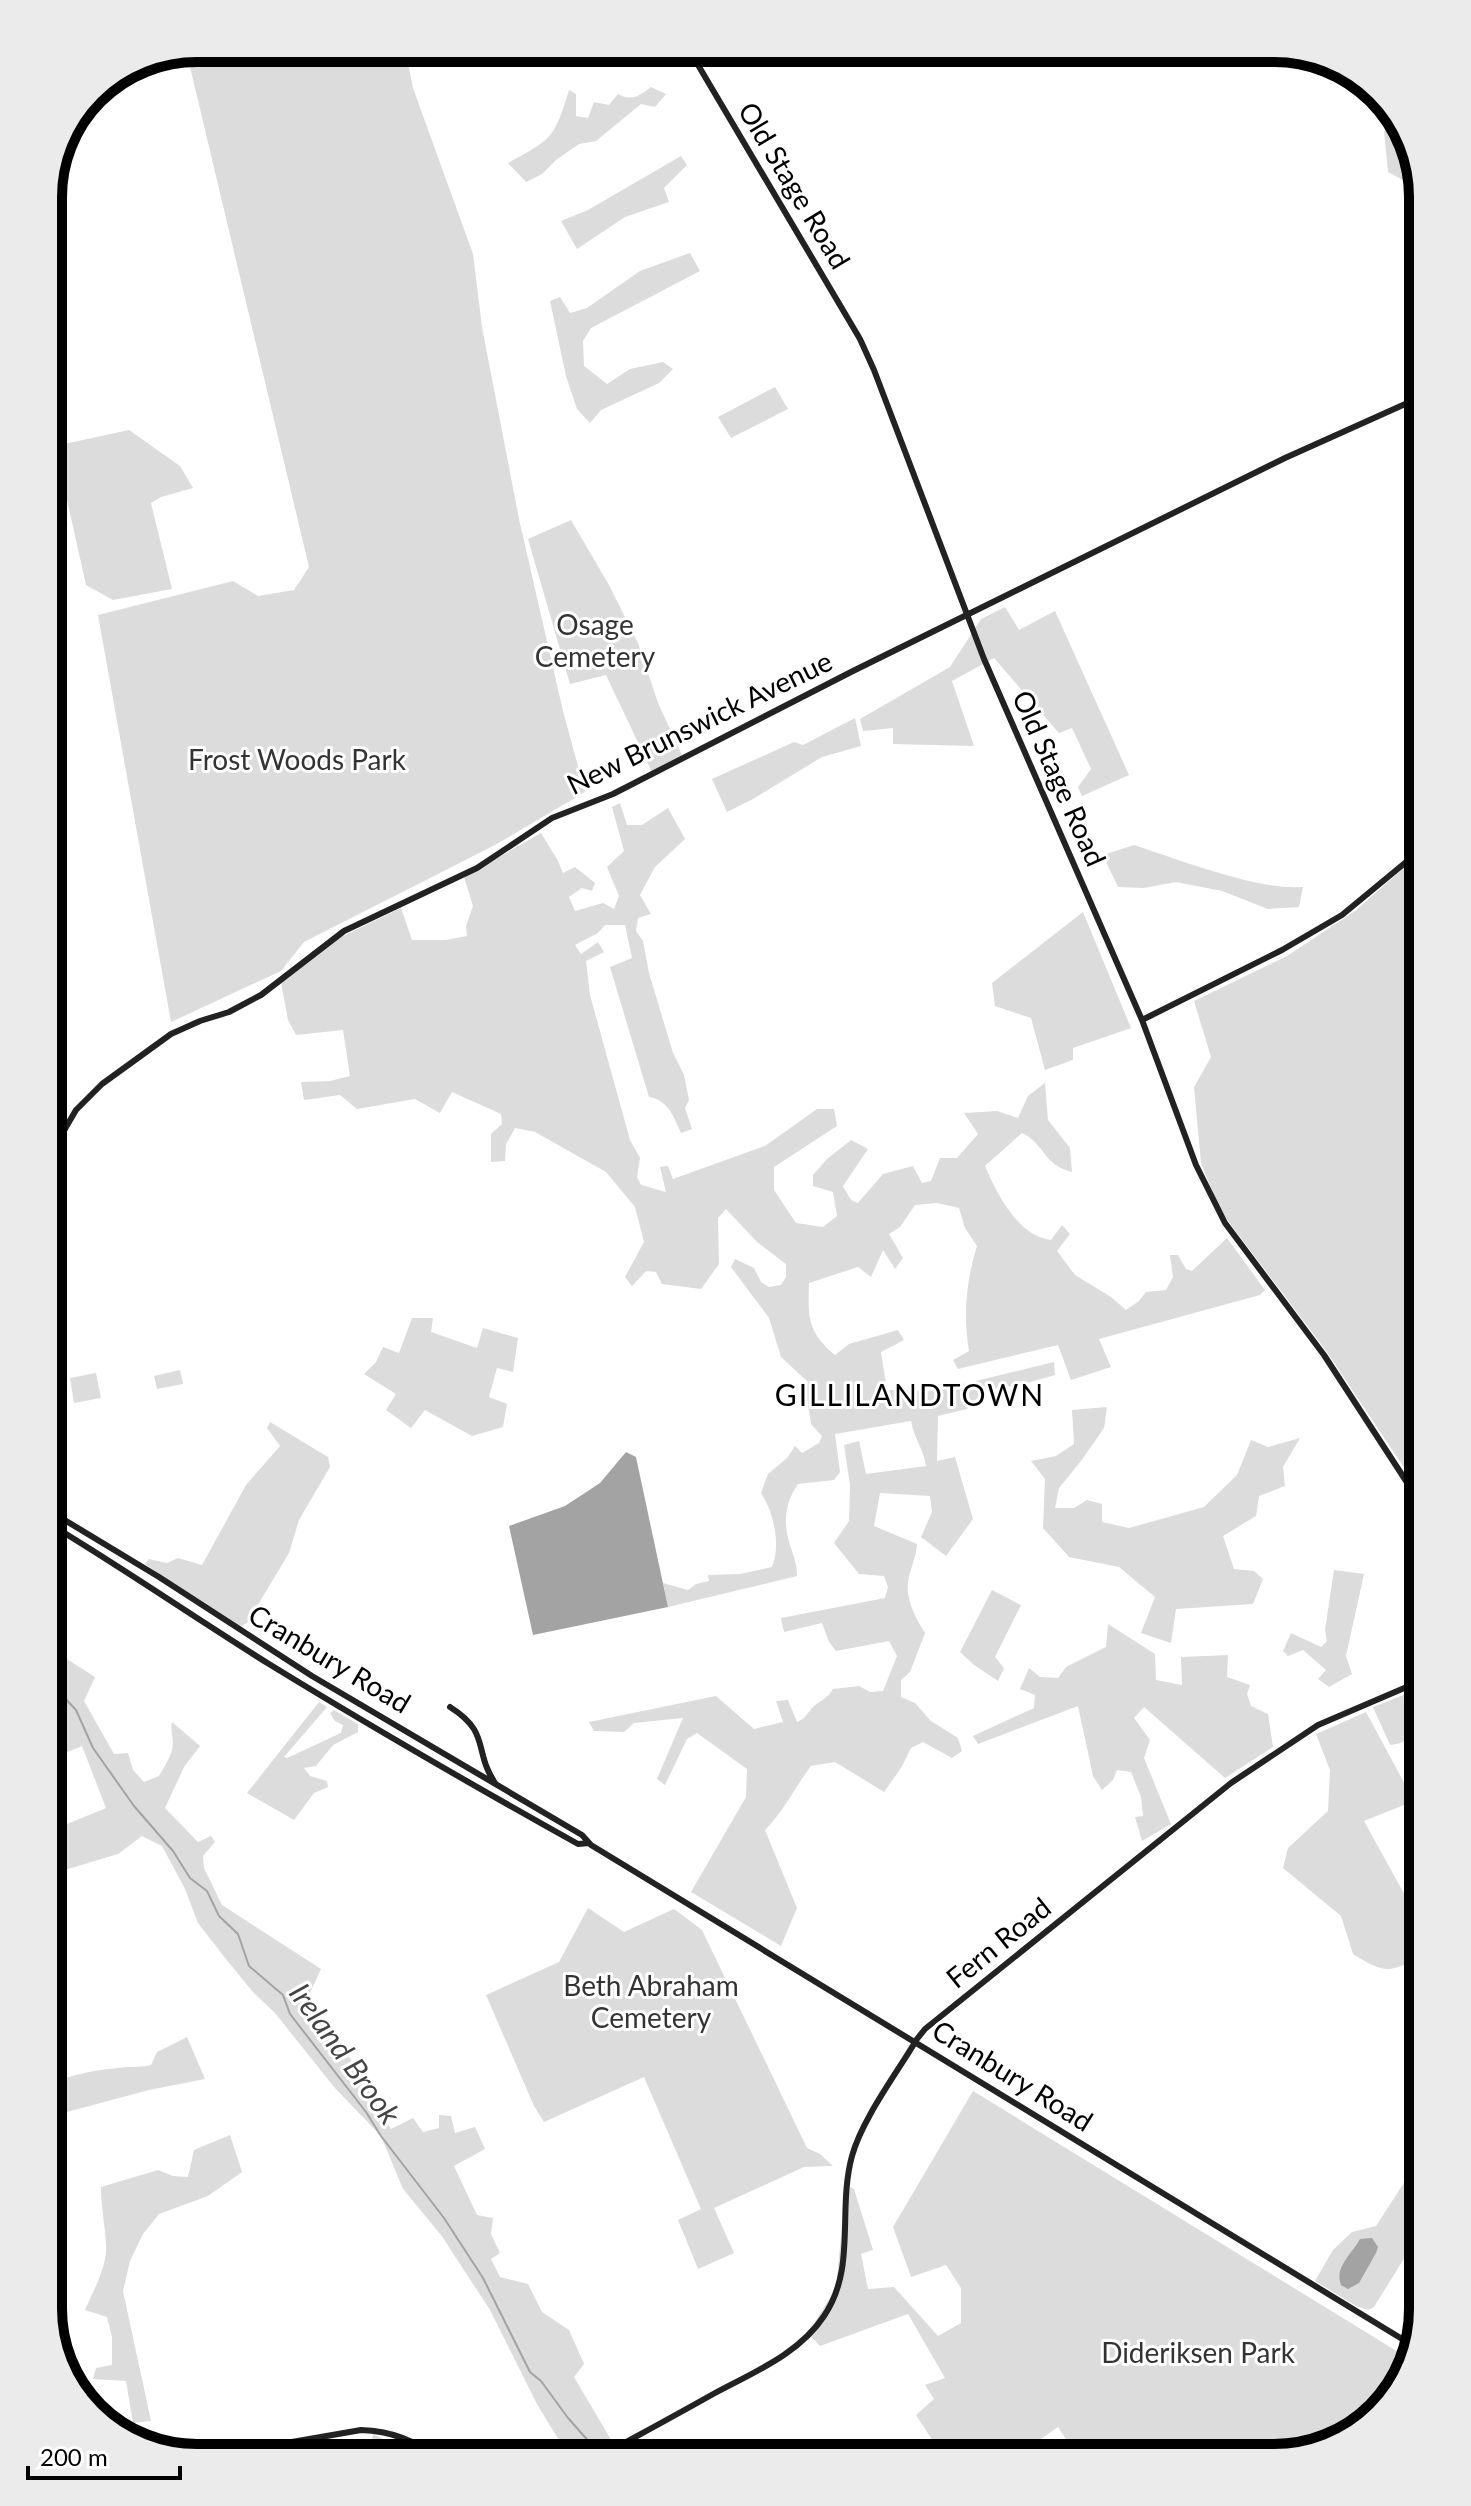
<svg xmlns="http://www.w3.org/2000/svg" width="1471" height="2506" font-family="Lato,sans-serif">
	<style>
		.green { fill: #dcdcdc }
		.water { fill: #a3a3a3 }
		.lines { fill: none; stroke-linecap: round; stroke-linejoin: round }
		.stream { stroke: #a3a3a3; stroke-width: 2 }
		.secondary { stroke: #222; stroke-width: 6 }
		.labels { text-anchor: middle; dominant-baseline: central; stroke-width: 6; stroke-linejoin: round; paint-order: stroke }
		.street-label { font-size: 28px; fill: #000; stroke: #fff }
		.park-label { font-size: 28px; fill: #333; stroke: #fff }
		.neighbourhood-label { font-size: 30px; letter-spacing: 2px; fill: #000; stroke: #fff }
		.water-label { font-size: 30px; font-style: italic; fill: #444; stroke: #fff }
		.rim { fill: none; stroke: #000; stroke-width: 10 }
	</style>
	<rect width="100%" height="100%" fill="#fff"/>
	<path class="green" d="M 197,48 L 405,48 L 413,88 L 473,254 L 482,327 L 519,519 L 563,711 L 585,792 L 497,844 L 304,942 L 281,971 L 171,1022 L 98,615 L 233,581 L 258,596 L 294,590 L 309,567 L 186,50 Z
		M 651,87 L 666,94 L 655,107 L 641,104 L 596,141 L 579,144 L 556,160 L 542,174 L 526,182 L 508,163 C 552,139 554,139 569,90 L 576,94 L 576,116 L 588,118 L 594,102 L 609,105 L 618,94 C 631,102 641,95 651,87 Z
		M 1404,127 L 1408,131 L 1423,197 L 1423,210 L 1418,188 L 1388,172 L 1384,131 Z
		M 681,156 L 687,165 L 664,188 L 669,202 L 625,217 L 577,249 L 561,221 L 588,210 Z
		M 690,253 L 700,271 L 591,328 L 583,341 L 584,366 L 607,384 L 630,369 L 663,362 L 673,369 L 659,383 L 601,410 L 590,423 L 577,409 L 566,376 L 550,301 L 560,297 L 570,313 L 587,308 L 640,271 Z
		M 775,387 L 788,409 L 731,438 L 718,417 Z
		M 129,430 L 180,466 L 193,488 L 161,497 L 151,503 L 172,589 L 113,600 L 86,585 L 55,446 Z
		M 571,520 L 609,585 L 638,643 L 658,703 L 682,755 L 652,772 L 606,675 L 570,684 L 528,539 Z
		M 1005,607 L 1019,630 L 1055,611 L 1129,775 L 1082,796 L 1078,787 L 1091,769 L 1072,728 L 1059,733 L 994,658 L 952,681 L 974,746 L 893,744 L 893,728 L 863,731 L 860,719 L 950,667 L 981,619 Z
		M 855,718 L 861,746 L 822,757 L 753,799 L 727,812 L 712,779 L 794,742 L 803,745 Z
		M 620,803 L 627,825 L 642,825 L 668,808 L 685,839 L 655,867 L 640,895 L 651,914 L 638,918 L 636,931 L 643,941 L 649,973 L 673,1053 L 684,1075 L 689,1100 L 685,1108 L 692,1129 L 681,1133 C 674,1117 668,1100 649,1097 L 610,967 L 632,958 L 625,925 L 605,925 L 598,933 L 575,945 L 581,954 L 598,942 L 604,952 L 586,961 L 590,995 L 630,1140 L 640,1158 L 637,1177 L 641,1185 L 666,1192 L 660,1167 L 668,1166 L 673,1179 L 765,1146 L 817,1109 L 834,1109 L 837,1126 L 774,1167 L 774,1190 L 796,1223 L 823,1227 L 837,1216 L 833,1192 L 813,1186 L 813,1175 L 827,1159 L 851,1140 L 868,1149 L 843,1186 L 851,1200 L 858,1203 L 883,1174 L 913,1166 L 922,1183 L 931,1181 L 940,1158 L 957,1158 L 978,1134 L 964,1113 L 997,1111 L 1018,1118 L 1028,1096 L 1045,1083 L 1048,1120 L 1070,1148 L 1072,1172 C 1043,1165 1046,1145 1022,1133 L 985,1166 C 997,1194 1018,1236 1051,1240 L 1062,1225 L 1070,1234 L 1057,1251 L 1075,1275 L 1111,1297 L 1126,1310 L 1139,1301 L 1146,1292 L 1166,1290 L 1173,1277 L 1170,1255 L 1178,1255 L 1186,1269 L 1192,1271 L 1227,1238 L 1265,1290 L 1260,1295 L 1099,1339 L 1111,1367 L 1071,1380 L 1058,1345 L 958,1369 L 953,1360 L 969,1351 C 963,1315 966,1281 977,1246 L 965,1228 L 959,1208 L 937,1203 L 915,1205 L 900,1227 L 889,1234 L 903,1258 L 895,1269 L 883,1250 L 871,1277 L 858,1267 L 809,1283 C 808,1316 807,1332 835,1355 L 849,1344 L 898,1330 L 904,1340 L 881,1352 L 887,1390 L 934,1391 L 1054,1362 L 1055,1375 L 1024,1384 L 985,1390 L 967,1409 L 938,1416 L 937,1461 L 955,1457 L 973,1519 L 946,1556 L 921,1537 L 932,1512 L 930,1496 L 880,1493 L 874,1526 L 917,1544 C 916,1559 909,1571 908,1583 C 906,1600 916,1619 925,1633 L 910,1672 L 901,1680 L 901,1697 L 915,1703 L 931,1721 L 958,1738 L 962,1751 L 952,1758 L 923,1742 L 911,1748 L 901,1768 L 884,1792 L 835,1762 L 811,1766 C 795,1787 784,1811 765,1830 L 797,1908 L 781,1946 L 691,1892 L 746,1797 L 747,1769 L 697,1733 L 687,1739 L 665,1785 L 657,1779 L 683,1718 L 634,1723 L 624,1732 L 594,1731 L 589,1722 L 716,1696 L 754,1729 L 783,1722 L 776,1701 L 788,1700 L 797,1722 C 806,1718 806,1715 812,1708 C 821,1699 824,1702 833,1689 L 859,1686 L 870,1692 L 883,1691 L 897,1656 L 889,1641 L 836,1651 L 829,1642 L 822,1623 L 784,1632 L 781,1618 L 885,1598 L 888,1587 L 884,1576 L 859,1574 L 834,1543 L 849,1521 L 850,1485 L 844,1445 L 859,1441 L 866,1474 L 926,1466 C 924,1450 914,1438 911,1421 L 835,1434 L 840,1472 L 834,1480 L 798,1484 C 783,1506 783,1526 792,1551 C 795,1561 797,1565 797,1576 L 668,1607 L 663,1583 L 688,1590 L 696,1584 L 709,1581 L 708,1575 L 740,1574 L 772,1567 C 781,1545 774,1513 761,1493 L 768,1474 L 787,1458 L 795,1446 L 802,1453 L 819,1443 L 822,1436 L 811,1424 L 806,1391 L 808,1382 L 781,1357 L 769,1318 L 731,1267 L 735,1259 L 754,1268 L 761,1282 L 769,1287 L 781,1285 L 786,1277 L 786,1264 L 757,1242 L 726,1209 L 718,1218 L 719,1264 L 701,1289 L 662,1284 L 656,1272 L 646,1271 L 632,1286 L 625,1277 L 644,1242 L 635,1207 L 606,1172 L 535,1132 L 515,1128 L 506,1144 L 505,1161 L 491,1162 L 491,1134 L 502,1124 L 501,1114 L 452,1092 L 440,1113 L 415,1099 L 357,1109 L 340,1095 L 304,1100 L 301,1082 L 330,1081 L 350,1076 L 343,1030 L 296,1035 L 288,1020 L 281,983 L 333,941 L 401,908 L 412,940 L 446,940 L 467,936 L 466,926 L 473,906 L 464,877 L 541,833 L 558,861 L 563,873 L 575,867 L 595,883 L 592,891 L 582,888 L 569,897 L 575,911 L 603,903 L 614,909 L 619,896 L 607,867 L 624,851 L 612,807 Z
		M 1134,845 C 1177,859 1259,891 1303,887 L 1299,907 L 1268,909 L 1222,891 L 1176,882 L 1144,888 L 1118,887 L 1103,855 Z
		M 1423,851 L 1423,1479 L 1415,1484 L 1327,1352 L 1228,1221 L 1216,1200 L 1201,1163 L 1194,1087 L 1211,1057 L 1194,1001 L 1287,956 L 1355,911 Z
		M 1083,912 L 1131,1028 L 1073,1048 L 1073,1060 L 1045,1070 L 1031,1018 L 995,1006 L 992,983 Z
		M 412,1318 L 433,1318 L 431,1332 L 477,1348 L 483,1328 L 518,1338 L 513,1372 L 497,1368 L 489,1397 L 507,1404 L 503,1427 L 472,1436 L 425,1410 L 411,1428 L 386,1410 L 396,1394 L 364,1374 L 376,1362 L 383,1347 L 399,1353 Z
		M 180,1370 L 183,1384 L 157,1389 L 154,1376 Z
		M 96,1373 L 101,1398 L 74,1403 L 70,1378 Z
		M 1107,1407 L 1104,1428 L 1081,1461 L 1059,1488 L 1055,1508 L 1074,1508 L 1087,1500 L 1102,1504 L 1102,1522 L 1129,1528 L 1204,1507 L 1237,1475 L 1251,1440 L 1268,1447 L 1300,1438 L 1283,1467 L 1285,1486 L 1259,1496 L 1256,1516 L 1223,1536 L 1234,1569 L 1254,1571 L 1263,1579 L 1253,1604 L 1176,1609 L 1171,1643 L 1141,1633 L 1155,1597 L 1119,1567 L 1069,1557 L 1043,1528 L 1045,1479 L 1031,1461 L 1056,1456 L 1074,1444 L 1072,1410 Z
		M 270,1422 L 328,1457 L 330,1467 L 299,1520 L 289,1553 L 247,1623 L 242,1626 L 236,1625 L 145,1564 L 149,1559 L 167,1563 L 178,1558 L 202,1565 L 246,1485 L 280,1446 L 267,1428 Z
		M 1334,1570 L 1364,1574 L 1346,1656 L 1352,1674 L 1329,1687 L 1318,1679 L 1326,1670 L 1303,1650 L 1288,1656 L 1283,1651 L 1291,1633 L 1321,1647 L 1327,1641 L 1325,1630 Z
		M 992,1590 L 1021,1605 L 995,1657 L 1004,1668 L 998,1681 L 974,1665 L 960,1652 Z
		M 1108,1624 L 1155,1654 L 1156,1680 L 1182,1685 L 1181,1657 L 1228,1655 L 1227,1677 L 1250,1685 L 1247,1694 L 1251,1706 L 1268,1714 L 1273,1747 L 1225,1778 L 1144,1707 L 1134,1718 L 1150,1740 L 1144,1758 L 1171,1824 L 1142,1841 L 1135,1817 L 1143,1816 L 1141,1797 L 1131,1772 L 1117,1770 L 1113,1780 L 1102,1790 L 1093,1776 L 1078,1706 L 978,1744 L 973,1736 L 1034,1708 L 1035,1695 L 1020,1689 L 1029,1668 L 1040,1677 L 1058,1678 L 1066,1667 L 1106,1647 Z
		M 1423,1633 L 1423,1676 L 1419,1678 L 1413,1664 Z
		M 48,1647 L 95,1677 L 84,1701 L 114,1754 L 128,1753 L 133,1770 L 144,1782 L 159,1776 C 164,1767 173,1754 173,1743 C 173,1735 170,1730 172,1722 L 200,1746 L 184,1767 L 165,1808 L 198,1842 L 211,1836 L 215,1842 L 203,1856 L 204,1868 L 222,1905 L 321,1969 L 305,2004 L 344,2048 L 391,2129 L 413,2118 L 423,2132 L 439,2128 L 439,2115 L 451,2116 L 455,2133 L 475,2127 L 485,2149 L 454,2166 L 477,2215 L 493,2218 L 491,2234 L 500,2253 L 491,2259 L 500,2277 L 528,2284 L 542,2312 L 569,2330 L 584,2364 L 574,2377 L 616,2448 L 597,2458 L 566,2458 L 562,2445 L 538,2406 L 490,2310 L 441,2235 L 403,2189 L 381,2136 L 334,2087 L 275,2013 L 252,1991 L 222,1954 L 198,1923 L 185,1889 L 162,1846 L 142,1836 L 118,1854 L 48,1875 L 48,1772 L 67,1824 L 106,1808 L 82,1746 L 65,1753 L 60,1749 L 48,1753 L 48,1738 L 64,1727 L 48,1706 Z
		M 1406,1694 L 1423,1724 C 1418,1737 1402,1744 1390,1745 L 1373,1707 Z
		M 319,1702 L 327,1707 L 284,1757 L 287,1758 L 341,1733 L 343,1725 L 335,1721 L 330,1713 L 334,1710 L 358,1724 L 358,1732 L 333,1745 L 316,1766 L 304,1768 L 310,1776 L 327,1781 L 328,1787 L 314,1793 L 294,1820 L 247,1793 Z
		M 1366,1712 L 1414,1801 L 1364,1821 L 1423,1928 L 1423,1956 C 1389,1973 1385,1974 1353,1954 L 1341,1916 L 1283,1868 L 1288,1848 L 1328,1811 L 1330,1770 L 1316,1734 Z
		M 588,1908 L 624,1932 L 674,1909 L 702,1930 L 807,2148 L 820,2154 L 833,2166 L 804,2167 L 714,2208 L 734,2253 L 698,2269 L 678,2220 L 701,2209 L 644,2077 L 544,2122 L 534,2106 L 486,1995 L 559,1962 Z
		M 187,2037 L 205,2079 L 149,2090 L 52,2116 L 48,2084 C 72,2075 93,2070 118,2068 C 130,2066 139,2068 151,2065 L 157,2052 Z
		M 973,2091 L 1408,2358 L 1396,2389 L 1376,2393 L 1369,2416 L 1340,2443 L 1274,2458 L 1078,2458 L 1058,2427 L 1014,2458 L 944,2458 L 916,2415 L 934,2399 L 925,2385 L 945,2378 L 908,2314 L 820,2346 L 808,2333 L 836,2288 L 846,2185 L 854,2189 L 873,2250 L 861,2254 L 868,2289 L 894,2287 L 938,2336 L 961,2323 L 961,2288 L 946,2265 L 911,2277 L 893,2227 Z
		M 230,2135 L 242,2172 L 208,2196 L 159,2214 L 143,2234 L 130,2261 L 123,2291 L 151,2421 L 133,2423 L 126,2381 L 93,2379 L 96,2368 L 112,2365 L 112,2337 L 107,2317 L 85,2310 C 93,2291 108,2266 106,2244 C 105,2225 101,2207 101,2187 L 158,2170 L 173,2176 L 188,2177 L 194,2150 Z
		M 1418,2161 L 1423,2167 L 1423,2228 L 1374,2307 L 1368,2310 L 1356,2306 L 1315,2281 L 1333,2250 L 1352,2232 L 1376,2226 Z
		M 373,2434 L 421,2458 L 384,2458 L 371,2451 Z
		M 642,2443 L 655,2458 L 619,2458 Z"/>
	<path class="water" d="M 626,1452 L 636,1457 L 668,1607 L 533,1635 L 509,1526 L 565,1506 L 600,1483 Z
		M 1372,2238 L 1378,2247 L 1376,2253 L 1359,2283 L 1348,2289 L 1341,2285 C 1334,2267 1352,2254 1360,2239 Z"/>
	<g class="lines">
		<path class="stream" d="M 48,1680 L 76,1710 L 93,1748 L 134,1806 L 173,1851 L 190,1878 L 207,1891 L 219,1916 L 238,1934 L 249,1966 L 283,1995 L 290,2014 L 366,2112 L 381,2136 L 444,2218 L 483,2278 L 530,2372 L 541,2381 L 568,2418 L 599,2453"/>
		<path class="secondary" d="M 688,48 L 860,339 L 874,370 L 984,659 L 1142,1020 L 1196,1165 L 1225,1223 L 1324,1355 L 1423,1507
			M 1142,1020 L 1282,950 L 1342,915 L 1423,848
			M 48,1158 L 76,1110 L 102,1084 L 171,1034 L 200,1021 L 229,1012 L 261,995 L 344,931 L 477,868 L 552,818 L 613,794 L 853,671 L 1285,458 L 1423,396
			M 48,1510 L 159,1577 L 312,1676 L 582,1835 L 591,1845 L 1412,2345
			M 48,1523 C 123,1568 195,1618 269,1664 C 370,1726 474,1786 578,1844 L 589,1843
			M 450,1707 C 491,1733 473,1750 495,1783
			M 200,2458 L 361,2430 C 391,2431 414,2440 437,2458
			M 597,2458 C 637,2436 676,2415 715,2393 C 754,2372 799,2354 824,2316 C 857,2267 837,2211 852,2156 C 862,2119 897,2073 917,2039 L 925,2029 L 1231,1783 L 1318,1725 L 1423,1680"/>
	</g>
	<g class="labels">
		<g class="street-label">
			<text transform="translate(795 185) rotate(59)">Old Stage Road</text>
			<text transform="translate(699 722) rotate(-26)">New Brunswick Avenue</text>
			<text transform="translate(1060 778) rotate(66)">Old Stage Road</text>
			<text transform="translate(330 1658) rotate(31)">Cranbury Road</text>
			<text transform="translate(998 1942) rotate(-39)">Fern Road</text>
			<text transform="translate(1013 2075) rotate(32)">Cranbury Road</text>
		</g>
		<g class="park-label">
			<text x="595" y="624">Osage<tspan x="595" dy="32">Cemetery</tspan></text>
			<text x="297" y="759">Frost Woods Park</text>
			<text x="651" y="1985">Beth Abraham<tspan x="651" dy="32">Cemetery</tspan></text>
			<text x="1198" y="2352">Dideriksen Park</text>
		</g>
		<g class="neighbourhood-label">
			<text x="910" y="1394">GILLILANDTOWN</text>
		</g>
		<g class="water-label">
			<text transform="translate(346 2053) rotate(54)">Ireland Brook</text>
		</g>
	</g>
	<path d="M0 0H1471V2506H0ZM197 62H1274A135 135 0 0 1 1409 197V2309A135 135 0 0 1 1274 2444H197A135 135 0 0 1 62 2309V197A135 135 0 0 1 197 62Z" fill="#ebebeb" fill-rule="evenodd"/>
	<path class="rim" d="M197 62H1274A135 135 0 0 1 1409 197V2309A135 135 0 0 1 1274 2444H197A135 135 0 0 1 62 2309V197A135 135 0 0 1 197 62Z"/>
	<path d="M28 2466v12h152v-12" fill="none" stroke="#000000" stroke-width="4"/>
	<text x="40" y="2466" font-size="24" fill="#000000" stroke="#ffffff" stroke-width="6" paint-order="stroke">200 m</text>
</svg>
